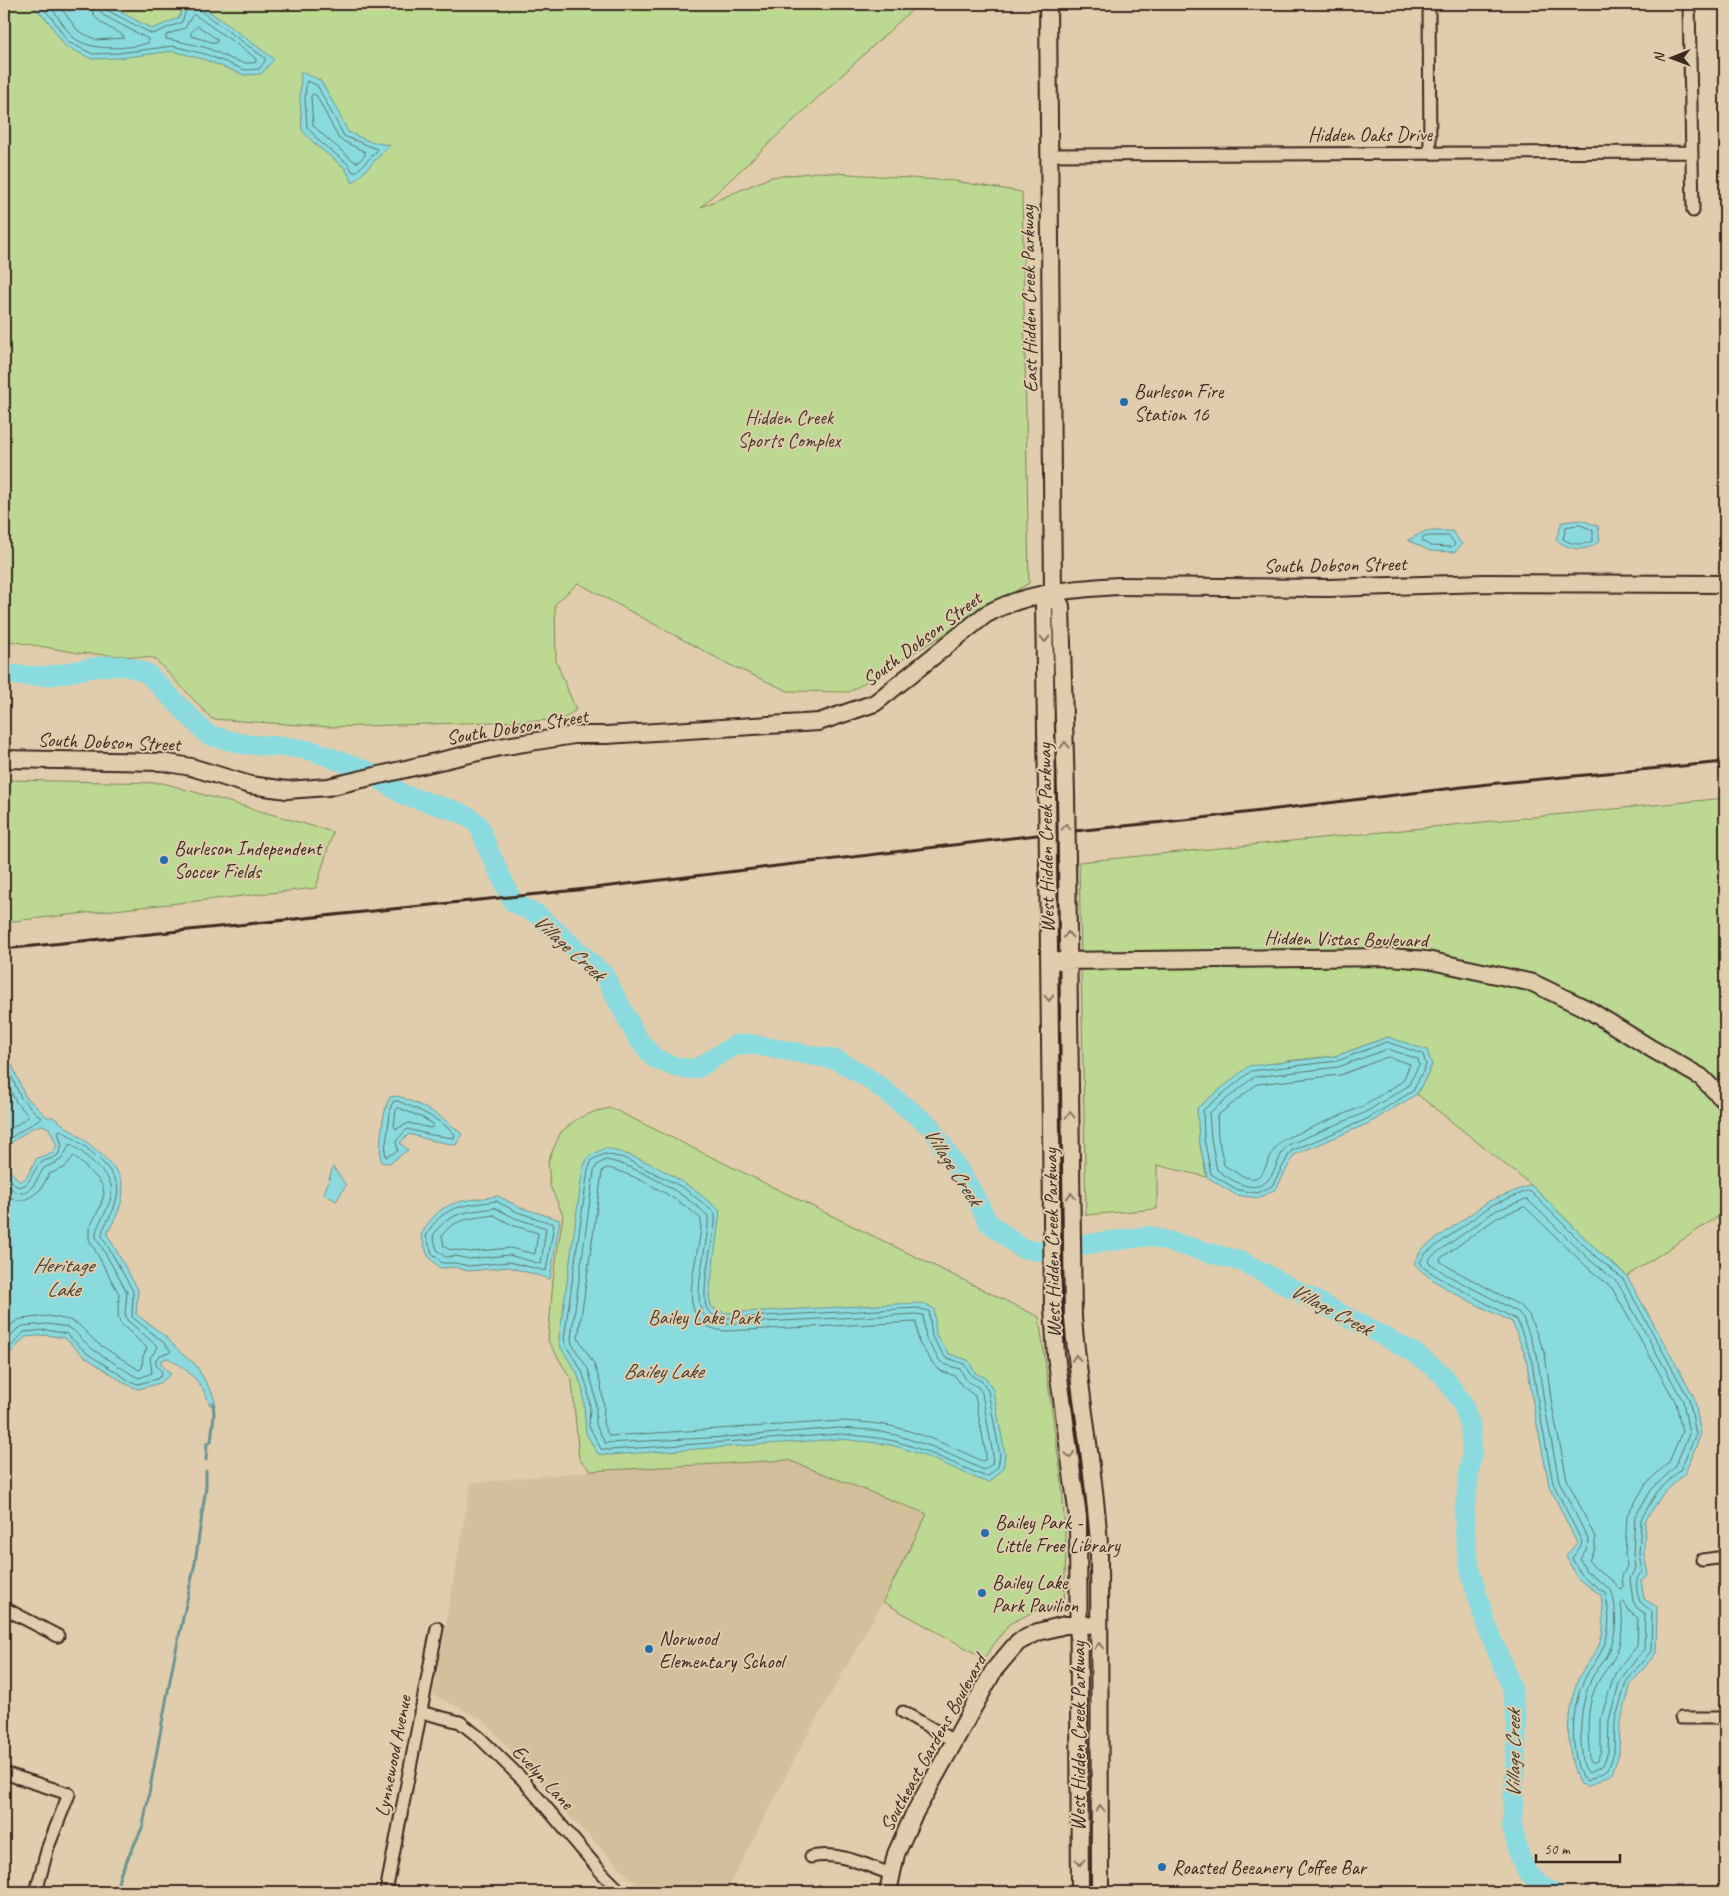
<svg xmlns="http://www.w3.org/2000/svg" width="1729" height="1896" font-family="Caveat,sans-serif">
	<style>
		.built { fill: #d4bf9b }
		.green { fill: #bbd991; stroke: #7b8258 }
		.water { fill: #8adbe0; stroke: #6a9492 }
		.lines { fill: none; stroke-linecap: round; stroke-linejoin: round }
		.shore { stroke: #5b716c; stroke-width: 1 }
		.stream { stroke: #6a9492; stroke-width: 3 }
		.river { stroke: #8adbe0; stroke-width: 20 }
		.street-casing { stroke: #3b2a1e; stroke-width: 15 }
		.secondary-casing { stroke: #3b2a1e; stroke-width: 20 }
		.street { stroke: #e1cdab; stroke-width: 11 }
		.secondary { stroke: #e1cdab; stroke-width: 16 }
		.rail { stroke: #3b2a1e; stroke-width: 3 }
		.secondary-bridge-casing { stroke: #3b2a1e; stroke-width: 20; stroke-linecap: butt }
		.secondary-bridge { stroke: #e1cdab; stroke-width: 16 }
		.oneway { stroke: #86735d }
		.poi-dot { fill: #1f6fb2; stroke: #e1cdab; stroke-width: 2 }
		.labels { text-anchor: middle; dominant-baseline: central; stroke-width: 4; stroke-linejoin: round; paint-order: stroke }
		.street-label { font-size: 20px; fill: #3b2a1e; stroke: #e1cdab }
		.poi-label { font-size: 20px; fill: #3b2a1e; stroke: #e1cdab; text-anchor: start }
		.park-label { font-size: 20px; fill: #483c2a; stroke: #e1cdab }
		.water-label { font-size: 21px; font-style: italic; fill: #433c31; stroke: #e1cdab }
	</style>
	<rect width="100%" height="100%" fill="#e1cdab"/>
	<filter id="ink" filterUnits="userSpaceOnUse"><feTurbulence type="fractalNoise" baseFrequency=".02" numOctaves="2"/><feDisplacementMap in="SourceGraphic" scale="10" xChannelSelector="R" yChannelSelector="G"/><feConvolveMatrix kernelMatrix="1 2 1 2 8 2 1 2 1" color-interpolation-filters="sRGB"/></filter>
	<g filter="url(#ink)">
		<path class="built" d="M 788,1460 L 928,1514 L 883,1602 L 801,1747 L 726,1892 L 644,1892 L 576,1823 L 482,1719 L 433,1695 L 471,1483 L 591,1471 Z"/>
		<path class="green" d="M 4,4 L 918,4 L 701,207 L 771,177 L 820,172 L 954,181 L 1022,192 L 1029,583 L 849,692 L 788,691 L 728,664 L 578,583 L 555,604 L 556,661 L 576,710 L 561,720 L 330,727 L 212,719 L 154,658 L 79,653 L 4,640 Z
			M 4,780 L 163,783 L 333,832 L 316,888 L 4,922 Z
			M 1725,798 L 1725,1212 L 1627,1276 L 1599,1252 L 1531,1185 L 1417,1094 L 1432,1065 L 1388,1037 L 1336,1056 L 1286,1061 L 1199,1140 L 1207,1177 L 1157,1165 L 1157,1209 L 1086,1215 L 1079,862 Z
			M 611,1108 L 1039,1317 L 1062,1484 L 1066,1549 L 1064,1605 L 1039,1609 L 1009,1624 L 984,1658 L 883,1602 L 927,1514 L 788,1460 L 591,1471 L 579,1459 L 572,1381 L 548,1341 L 553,1280 L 563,1215 L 550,1186 L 548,1161 L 561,1132 L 577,1119 L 596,1111 Z"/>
		<path class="water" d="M 31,4 L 106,4 L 152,29 L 179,18 L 184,4 L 196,4 L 202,6 L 274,59 L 261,74 L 244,75 L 203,59 L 173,51 L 119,58 L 92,59 L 65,46 L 48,21 Z
			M 301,72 L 320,80 L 334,104 L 348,132 L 371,142 L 390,145 L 353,183 L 345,168 L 316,145 L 302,130 L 300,97 Z
			M 1581,520 L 1598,526 L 1600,541 C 1585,553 1570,550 1556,540 L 1562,522 Z
			M 1426,531 L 1452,531 L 1462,544 L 1455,552 L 1430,551 L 1408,540 Z
			M 1388,1037 L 1427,1050 L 1432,1065 L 1417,1094 L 1369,1123 L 1294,1155 L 1276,1189 L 1258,1198 L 1236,1195 L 1207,1177 L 1199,1140 L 1197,1108 L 1249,1066 L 1336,1056 Z
			M 4,1046 L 25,1096 L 47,1117 L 53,1117 C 70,1130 118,1161 122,1183 C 126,1201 115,1218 107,1234 L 138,1290 L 136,1314 L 166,1337 L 182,1354 L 196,1365 L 212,1393 L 216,1405 L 210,1405 C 203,1383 188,1369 168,1358 L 161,1360 L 161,1364 L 171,1374 L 160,1383 L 138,1389 L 128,1385 L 85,1357 L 65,1338 L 47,1335 L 25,1337 L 4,1360 L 4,1164 L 20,1182 L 26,1178 L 37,1158 L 53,1153 L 57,1145 L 49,1128 L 42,1125 L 32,1128 L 4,1148 Z
			M 398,1096 C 424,1106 441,1115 462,1134 L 456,1145 L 430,1140 L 409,1134 L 400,1143 L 408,1150 L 390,1163 L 381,1162 C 379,1145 382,1112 390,1097 Z
			M 605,1148 C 648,1158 688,1182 720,1211 L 709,1297 L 712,1308 L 725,1313 L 917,1303 L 926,1304 L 934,1309 L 936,1335 L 949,1354 L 968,1360 L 975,1373 L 986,1378 L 993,1390 L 1005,1454 L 1003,1469 L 990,1482 L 983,1481 C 953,1468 923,1453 891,1445 C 874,1442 857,1441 840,1439 L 609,1455 L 598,1454 L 586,1433 L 583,1391 L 577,1373 L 561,1348 L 559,1339 L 583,1168 L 588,1157 Z
			M 333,1167 L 346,1185 L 336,1201 L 324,1194 Z
			M 1531,1185 L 1599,1252 L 1627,1276 L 1694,1397 L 1701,1434 L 1685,1473 L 1662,1495 L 1645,1521 L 1644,1554 L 1648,1575 L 1641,1580 L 1644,1599 L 1657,1607 L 1656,1653 L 1631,1684 L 1620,1723 L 1619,1754 L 1612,1774 L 1587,1787 L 1579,1783 C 1565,1749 1565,1711 1579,1677 C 1583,1668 1591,1660 1596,1651 C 1606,1634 1604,1614 1601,1595 L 1577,1578 L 1566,1556 L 1577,1543 L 1549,1485 L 1534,1409 L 1526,1357 L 1512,1322 C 1485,1308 1431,1285 1414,1263 L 1422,1249 L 1489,1201 Z
			M 498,1196 L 519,1207 L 560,1220 L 550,1279 L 509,1267 L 468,1271 L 455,1267 L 440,1268 L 428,1256 L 421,1235 C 441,1198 460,1202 498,1196 Z"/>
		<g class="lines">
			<path class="shore" d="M 39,4 L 52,18 L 68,42 L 93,54 L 119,53 L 173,46 L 205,54 L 245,70 L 259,69 L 265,61 L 265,58 L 199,10 L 197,4
				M 48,4 C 57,14 63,26 72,36 C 88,52 128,49 148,43 L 148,39 L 103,15 L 99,10 L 98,4
				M 58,4 L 78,31 L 97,40 L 124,38 L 123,35 C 109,27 92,22 91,4
				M 105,4 L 107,10 L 152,34 L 182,22 L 188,4
				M 195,15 L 249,53 L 256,59 L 256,62 C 239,67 220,52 204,47 C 191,44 178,41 166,39 L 166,35 L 185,28 L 192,16 Z
				M 198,26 L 217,39 L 217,42 L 215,43 L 191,36 L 191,33 Z
				M 307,81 L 317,85 L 344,136 L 377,149 L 376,152 L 356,172 L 353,172 L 348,164 L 319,141 L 307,127 L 305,97 Z
				M 313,94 L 316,95 L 339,139 L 365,152 L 365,155 L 358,162 L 355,162 L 324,136 L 313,125 L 311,97 Z
				M 1580,525 L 1593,530 L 1593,540 C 1585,546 1571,545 1563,539 L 1566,527 Z
				M 1428,536 L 1449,536 L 1455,544 L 1452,547 L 1431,546 L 1422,541 L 1423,538 Z
				M 1387,1042 L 1423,1054 L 1426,1065 L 1413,1091 L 1367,1119 L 1291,1151 L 1272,1186 L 1257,1193 L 1238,1190 L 1211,1174 L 1204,1139 L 1203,1110 L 1251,1071 L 1337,1061 Z
				M 1388,1049 L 1418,1059 L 1419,1065 L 1408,1086 L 1364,1113 L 1288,1145 C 1278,1154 1277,1171 1268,1180 C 1253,1196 1230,1179 1217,1170 L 1211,1138 L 1209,1113 L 1254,1077 L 1338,1067 Z
				M 1388,1057 L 1410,1064 L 1403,1081 L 1361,1107 L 1284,1139 C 1258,1159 1273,1199 1224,1165 L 1218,1137 L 1217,1116 L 1257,1084 L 1340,1075 Z
				M 4,1059 L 21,1098 L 41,1118 L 4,1142
				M 4,1076 L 16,1102 L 29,1116 L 4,1134
				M 398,1101 C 419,1110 438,1118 455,1134 L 454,1138 L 431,1135 L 407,1129 L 396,1141 L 398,1151 L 386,1157 L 385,1151 L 391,1106 L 393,1102 Z
				M 399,1108 L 423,1118 L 433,1124 L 433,1127 L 430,1128 L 409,1123 L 396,1129 L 394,1126 L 396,1110 Z
				M 605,1154 L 624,1158 L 684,1188 L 715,1213 L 715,1224 C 712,1242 700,1295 707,1309 C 710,1315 719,1316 725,1318 L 917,1308 L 929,1311 L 932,1337 L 945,1357 L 964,1364 L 972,1376 L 983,1382 L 988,1391 L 1000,1455 L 998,1467 L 988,1476 L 984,1476 C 954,1464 925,1449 894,1441 C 877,1437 859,1436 841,1434 L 609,1450 L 601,1449 L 589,1426 L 590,1408 L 588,1390 L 582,1371 L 566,1346 L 564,1339 L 588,1170 L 592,1160 Z
				M 606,1160 C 636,1165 687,1195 708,1216 C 710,1240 690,1298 704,1315 C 708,1320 718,1323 725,1324 L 917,1314 L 923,1315 L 926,1339 L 940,1361 L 944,1364 L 960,1369 L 967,1381 L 978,1387 L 982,1393 L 993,1455 L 992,1464 L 984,1470 L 933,1447 L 896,1435 L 871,1430 L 839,1428 L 728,1437 L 605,1443 L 596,1425 L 596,1407 L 594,1390 L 588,1369 L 572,1344 L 571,1338 L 594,1171 L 597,1165 Z
				M 608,1168 C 635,1174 681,1200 701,1219 C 703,1255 666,1325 725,1331 L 916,1322 L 919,1343 L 934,1365 L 941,1371 L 955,1376 L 962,1386 L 975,1396 L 986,1455 L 985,1460 L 982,1461 C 955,1448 928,1436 899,1428 C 880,1423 861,1422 842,1421 L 609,1436 L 603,1424 L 604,1407 L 601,1385 L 594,1364 L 578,1338 L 602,1173 L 603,1170 Z
				M 4,1172 L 16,1186 C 31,1190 32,1168 42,1162 C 47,1159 53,1159 58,1155 L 62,1145 L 58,1132 L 60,1130 C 77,1139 109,1163 116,1182 C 120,1190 116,1200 114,1208 C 111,1217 102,1226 102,1236 L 133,1291 L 132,1317 L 162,1341 L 171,1351 L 169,1353 L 160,1355 L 156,1359 L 156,1365 L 162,1372 L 162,1375 L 157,1379 L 138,1384 L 130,1381 L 88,1354 L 67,1334 L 47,1330 L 24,1332 L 4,1354
				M 4,1181 L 15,1192 L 24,1193 L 33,1186 L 44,1168 L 61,1160 L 70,1144 C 81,1150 108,1174 111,1185 C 113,1193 110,1202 107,1208 C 104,1218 95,1226 96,1237 L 127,1292 L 125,1313 L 127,1320 L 158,1347 L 150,1358 L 152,1373 L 139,1378 L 133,1375 L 92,1349 L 73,1330 L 67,1327 L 48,1324 L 23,1326 L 17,1329 L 4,1344
				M 1528,1191 L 1531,1192 L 1595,1256 L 1623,1279 L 1689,1399 L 1696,1434 L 1680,1470 L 1657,1492 L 1641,1519 L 1639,1554 L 1642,1572 C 1633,1580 1637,1590 1640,1602 L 1652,1611 L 1651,1651 L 1626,1682 L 1615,1721 L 1614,1753 L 1608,1770 L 1587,1781 L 1582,1778 C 1570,1749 1570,1708 1585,1678 C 1589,1669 1597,1661 1601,1652 C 1611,1634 1610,1612 1605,1593 L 1581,1575 L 1572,1558 L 1581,1546 L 1582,1542 L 1553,1483 L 1539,1409 L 1531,1356 L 1517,1320 L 1443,1280 L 1424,1268 L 1420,1262 L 1426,1253 L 1492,1205 Z
				M 4,1193 L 16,1200 L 24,1200 L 32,1196 L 41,1189 L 49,1174 L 64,1168 L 74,1156 L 99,1180 L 103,1187 L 104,1194 L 100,1207 L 89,1229 L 89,1239 L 119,1294 L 118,1315 L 120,1323 L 147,1348 L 143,1356 L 142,1368 L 139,1370 L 97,1343 L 78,1324 L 69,1320 L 48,1316 L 21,1319 L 13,1323 L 4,1333
				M 1527,1199 L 1591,1261 L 1618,1283 L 1683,1401 L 1689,1434 L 1675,1467 L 1652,1489 L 1635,1516 L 1633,1554 L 1635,1568 L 1630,1579 L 1633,1601 L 1637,1608 L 1645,1614 L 1644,1649 L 1620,1680 L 1609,1720 L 1608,1752 L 1603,1765 L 1589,1773 C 1583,1768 1583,1760 1582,1752 C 1579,1728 1581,1707 1589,1684 C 1593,1673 1603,1664 1608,1654 C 1617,1635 1618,1610 1611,1590 L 1586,1571 L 1580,1559 L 1587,1548 L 1588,1539 L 1559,1481 L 1545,1408 L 1537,1355 L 1523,1318 L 1518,1312 L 1447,1275 L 1428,1262 L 1431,1257 L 1495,1211 Z
				M 496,1201 L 517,1212 L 554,1224 L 546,1271 L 509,1262 L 469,1266 L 455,1263 L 442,1263 L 432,1253 L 426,1236 C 442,1204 465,1206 496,1201 Z
				M 1525,1207 L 1586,1266 L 1612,1288 L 1676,1403 L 1682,1432 L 1669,1462 L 1646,1484 L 1627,1515 L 1625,1554 L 1627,1566 L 1622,1576 L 1623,1588 L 1621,1590 C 1618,1588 1617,1585 1613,1581 C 1605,1574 1594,1571 1589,1560 L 1595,1549 L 1595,1537 L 1567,1479 L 1552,1406 L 1545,1354 L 1529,1315 L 1521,1306 L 1450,1268 L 1440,1261 L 1441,1258 L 1498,1217 Z
				M 495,1208 L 515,1218 L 546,1228 L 541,1264 L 509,1255 L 469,1259 L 456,1256 L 445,1257 L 437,1250 L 433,1236 C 447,1211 470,1212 495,1208 Z
				M 494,1215 L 512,1225 L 538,1233 L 535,1254 L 510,1248 L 470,1252 L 448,1249 L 444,1246 L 442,1236 C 452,1218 476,1218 494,1215 Z
				M 1624,1602 L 1630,1612 L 1638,1618 L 1637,1646 L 1616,1672 L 1613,1679 L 1601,1718 L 1601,1751 L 1597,1761 L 1592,1763 L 1590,1761 C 1588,1735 1585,1708 1597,1684 C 1601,1675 1609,1667 1614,1658 C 1622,1642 1624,1622 1621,1605 Z"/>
			<path class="stream" d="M 206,1460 L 207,1443 L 211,1442 L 214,1414 L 213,1403
				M 116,1892 L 120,1875 L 143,1826 L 173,1664 L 195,1563 L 206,1487 L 206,1471"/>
			<path class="river" d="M 4,674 C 20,675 38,678 54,675 C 88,670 115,657 148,674 L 208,735 L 243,744 L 297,748 L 313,751 L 367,771 L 404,795 L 456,811 L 469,817 L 479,825 L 488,849 L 513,902 L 538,915 L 604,975 L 638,1039 L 654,1058 L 673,1066 L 689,1069 L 698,1068 L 735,1045 L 750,1044 L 837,1060 L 868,1078 L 929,1125 L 971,1189 L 988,1222 L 1021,1248 L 1036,1251 L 1149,1236 L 1243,1262 L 1415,1353 L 1444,1376 L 1463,1404 L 1470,1425 L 1472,1450 L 1464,1515 L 1466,1546 L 1471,1574 L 1486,1624 L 1512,1688 L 1517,1727 L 1512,1826 L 1520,1857 L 1527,1872 L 1544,1888 L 1553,1892"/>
			<defs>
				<path id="street" d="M 1429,4 L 1430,152
					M 1689,4 L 1693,211
					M 1049,155 L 1692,152
					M 1702,1560 L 1725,1557
					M 4,1608 L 58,1636
					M 420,1712 L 460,1722 L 480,1738 L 522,1779 L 601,1872 L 621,1892
					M 903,1712 L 954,1741
					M 1681,1718 L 1725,1718
					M 4,1773 L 69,1794 L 48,1847 L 36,1892
					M 811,1857 C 839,1851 865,1865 891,1874
					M 386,1892 L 437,1628"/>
				<path id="secondary" d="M 1048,4 L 1053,593 L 1061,606 L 1066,794
					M 4,759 L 162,762 L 191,767 L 250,785 L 287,790 L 328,787 L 500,747 L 574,735 L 606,735 L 819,722 L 875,703 L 985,615 C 1025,592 1073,589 1119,586 L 1329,588 L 1484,583 L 1725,584
					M 1047,791 L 1044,606 L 1053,593
					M 1067,859 L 1073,1318 C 1079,1393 1094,1468 1099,1544 L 1100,1892
					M 1048,862 L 1053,1308 L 1056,1355 L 1078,1517 L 1080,1892
					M 1060,961 L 1390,957 L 1427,960 L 1533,983 L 1589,1010 L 1652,1049 L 1701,1077 L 1725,1101
					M 888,1892 L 896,1854 L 913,1816 L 994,1670 L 1018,1642 L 1038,1632 L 1065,1625 L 1088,1625"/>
			</defs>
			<use href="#street" class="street-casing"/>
			<use href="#secondary" class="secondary-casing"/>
			<use href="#street" class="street"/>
			<use href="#secondary" class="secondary"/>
			<path class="rail" d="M 4,949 L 577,890 L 1045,834 L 1193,819 L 1488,784 L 1725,762"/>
			<defs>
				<path id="secondary-bridge" d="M 1047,791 L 1048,862
					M 1066,794 L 1067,859"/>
			</defs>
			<use href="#secondary-bridge" class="secondary-bridge-casing"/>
			<use href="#secondary-bridge" class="secondary-bridge"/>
		</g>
		<defs><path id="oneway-chevron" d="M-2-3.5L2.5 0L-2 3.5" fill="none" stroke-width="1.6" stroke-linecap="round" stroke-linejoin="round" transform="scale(1.25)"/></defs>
		<g class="oneway">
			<use href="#oneway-chevron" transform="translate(1045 639) rotate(89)"/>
			<use href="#oneway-chevron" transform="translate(1065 745) rotate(-91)"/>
			<use href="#oneway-chevron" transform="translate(1066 827) rotate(-91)"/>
			<use href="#oneway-chevron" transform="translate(1068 935) rotate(-91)"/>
			<use href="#oneway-chevron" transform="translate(1049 998) rotate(89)"/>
			<use href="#oneway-chevron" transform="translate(1070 1115) rotate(-91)"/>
			<use href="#oneway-chevron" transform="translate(1071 1196) rotate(-91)"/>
			<use href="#oneway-chevron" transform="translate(1076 1358) rotate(-97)"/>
			<use href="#oneway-chevron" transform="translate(1070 1455) rotate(82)"/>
			<use href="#oneway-chevron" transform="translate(1099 1646) rotate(-90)"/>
			<use href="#oneway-chevron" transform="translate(1100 1809) rotate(-90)"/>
			<use href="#oneway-chevron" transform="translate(1080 1862) rotate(90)"/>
		</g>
	</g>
	<g class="poi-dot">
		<circle cx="1124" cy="402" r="5"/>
		<circle cx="164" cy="860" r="5"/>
		<circle cx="985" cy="1533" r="5"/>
		<circle cx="982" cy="1593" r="5"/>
		<circle cx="649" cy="1649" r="5"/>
		<circle cx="1162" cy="1867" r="5"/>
	</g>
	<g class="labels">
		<g class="street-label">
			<text x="1370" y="134">Hidden Oaks Drive</text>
			<text transform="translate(1029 299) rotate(-91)">East Hidden Creek Parkway</text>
			<text transform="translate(1335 565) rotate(-1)">South Dobson Street</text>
			<text transform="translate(922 639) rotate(-37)">South Dobson Street</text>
			<text transform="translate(517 727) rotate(-9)">South Dobson Street</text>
			<text transform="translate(109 742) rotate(2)">South Dobson Street</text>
			<text transform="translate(1046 838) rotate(-91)">West Hidden Creek Parkway</text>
			<text transform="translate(1346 939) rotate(1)">Hidden Vistas Boulevard</text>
			<text transform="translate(1052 1243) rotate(-91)">West Hidden Creek Parkway</text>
			<text transform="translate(1078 1736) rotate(-90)">West Hidden Creek Parkway</text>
			<text transform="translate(933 1743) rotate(-61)">Southeast Gardens Boulevard</text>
			<text transform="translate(393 1756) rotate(-79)">Lynnewood Avenue</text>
			<text transform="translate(543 1777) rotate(47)">Evelyn Lane</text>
		</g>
		<g class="poi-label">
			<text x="1134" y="391">Burleson Fire<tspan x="1134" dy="23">Station 16</tspan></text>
			<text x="174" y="848">Burleson Independent<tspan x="174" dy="23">Soccer Fields</tspan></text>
			<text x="995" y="1522">Bailey Park -<tspan x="995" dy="23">Little Free Library</tspan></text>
			<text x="992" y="1582">Bailey Lake<tspan x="992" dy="23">Park Pavilion</tspan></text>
			<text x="659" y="1638">Norwood<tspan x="659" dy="23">Elementary School</tspan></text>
			<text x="1172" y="1867">Roasted Beeanery Coffee Bar</text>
		</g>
		<g class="park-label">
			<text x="789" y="417">Hidden Creek<tspan x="789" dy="23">Sports Complex</tspan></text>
			<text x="704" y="1317">Bailey Lake Park</text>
		</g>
		<g class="water-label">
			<text transform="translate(569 947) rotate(42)">Village Creek</text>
			<text transform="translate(953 1166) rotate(57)">Village Creek</text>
			<text x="63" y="1265">Heritage<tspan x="63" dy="24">Lake</tspan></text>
			<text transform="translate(1331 1309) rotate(28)">Village Creek</text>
			<text x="663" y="1371">Bailey Lake</text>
			<text transform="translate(1513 1754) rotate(-90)">Village Creek</text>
		</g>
	</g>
	<rect width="1729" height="1896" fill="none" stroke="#e1cdab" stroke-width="20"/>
	<rect x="10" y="10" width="1709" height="1876" fill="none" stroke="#3b2a1e" stroke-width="2" filter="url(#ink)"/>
	<g transform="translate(1672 58) rotate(269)" stroke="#e1cdab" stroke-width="4" paint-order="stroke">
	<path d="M0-4L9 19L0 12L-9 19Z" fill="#3b2a1e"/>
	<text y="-8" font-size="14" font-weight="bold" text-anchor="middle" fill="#3b2a1e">N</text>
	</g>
	<path d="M1536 1854v8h84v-8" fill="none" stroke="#3b2a1e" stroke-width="2.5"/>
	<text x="1544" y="1854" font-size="15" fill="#3b2a1e" stroke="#e1cdab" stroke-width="4" paint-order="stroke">50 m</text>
</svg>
